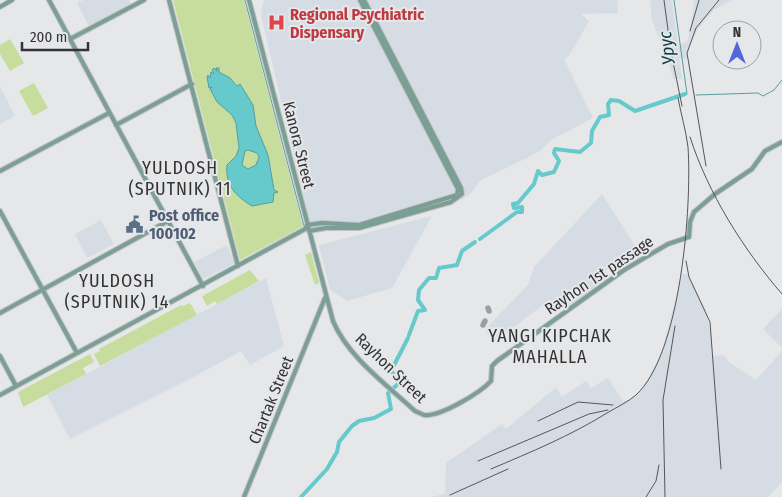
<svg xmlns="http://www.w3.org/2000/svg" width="782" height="497" font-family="'Fira Sans Condensed',sans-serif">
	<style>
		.built { fill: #d6dce4 }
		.green { fill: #c6dd9e }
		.water { fill: #66cacc; stroke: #579d9e; fill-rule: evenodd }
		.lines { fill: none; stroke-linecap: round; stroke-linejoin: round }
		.stream { stroke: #579d9e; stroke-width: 1 }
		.river { stroke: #66cacc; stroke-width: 4 }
		.taxiway { stroke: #9e9ea0; stroke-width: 5.5 }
		.minor-casing { stroke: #c2c3c5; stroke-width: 6 }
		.minor { stroke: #7b9f94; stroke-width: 4 }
		.rail { stroke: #565657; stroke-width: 1 }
		.labels { text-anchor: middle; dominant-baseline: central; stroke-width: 4; stroke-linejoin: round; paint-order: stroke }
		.health-label { font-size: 16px; font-weight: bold; fill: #be3a42; stroke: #e6e7e9; text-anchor: start }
		.street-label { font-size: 16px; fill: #333334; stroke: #e6e7e9 }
		.service-label { font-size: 16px; font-weight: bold; fill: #4e5e75; stroke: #e6e7e9; text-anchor: start }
		.water-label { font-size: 18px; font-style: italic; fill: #0b3b3c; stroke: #e6e7e9 }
		.neighbourhood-label { font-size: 18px; letter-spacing: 1px; fill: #333334; stroke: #e6e7e9 }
	</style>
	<rect width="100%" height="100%" fill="#e6e7e9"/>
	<path class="built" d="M 83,0 L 129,0 L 131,4 L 89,26 L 77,3 Z
		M 264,0 L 617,0 L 618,13 L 581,14 L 589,21 L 569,56 L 564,59 L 593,118 L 551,140 L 540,151 L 525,159 L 481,180 L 469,195 L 457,202 L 352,231 L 328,226 L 311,229 L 265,32 L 261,13 Z
		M 650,0 L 672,0 L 678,45 L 687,42 L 692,21 L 694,0 L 732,0 L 714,10 L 698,29 L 690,45 L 687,59 L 679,58 L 682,79 L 673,79 L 667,56 L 652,21 Z
		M 0,86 L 15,116 L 0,124 Z
		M 602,194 L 635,246 L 606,271 L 610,277 L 568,306 L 550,300 L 495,341 L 486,332 L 489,325 L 528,285 L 534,267 Z
		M 432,216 L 392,288 L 347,301 L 330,290 L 319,245 Z
		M 101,220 L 114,244 L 87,258 L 75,234 Z
		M 227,245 L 235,263 L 203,279 L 194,262 Z
		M 682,274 L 688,274 L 705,308 L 711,334 L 712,356 L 724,355 L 729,362 L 756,380 L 782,351 L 782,482 L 768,497 L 430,497 L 445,494 L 446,463 L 502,424 L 506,429 L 556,387 L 562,397 L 586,381 L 591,388 L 608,378 L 623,401 L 631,399 L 643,388 L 661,355 Z
		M 266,278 L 284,346 L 250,365 L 241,351 L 192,378 L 70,439 L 47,395 Z
		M 782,309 L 782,348 L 763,329 Z"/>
	<path class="green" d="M 173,0 L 244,0 L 303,226 L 240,260 Z
		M 10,39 L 24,63 L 10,71 L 0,54 L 0,45 Z
		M 34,83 L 48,108 L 33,116 L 19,91 Z
		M 311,252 L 319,283 L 315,285 L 305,255 Z
		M 250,270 L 259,281 L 217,304 L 215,301 L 207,306 L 202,297 L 204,295 Z
		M 190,303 L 197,315 L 100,366 L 94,354 L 100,351 L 99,349 L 181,305 L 183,306 Z
		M 90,354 L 94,362 L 83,368 L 86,374 L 23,407 L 18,392 Z"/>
	<path class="water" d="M 214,68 L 217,71 L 216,68 L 219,68 L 219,72 L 230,78 L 237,86 L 240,84 L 253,105 L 256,126 L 268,155 L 274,190 L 278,192 L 274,193 L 273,202 L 252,206 C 236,196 225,186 227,165 L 236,156 L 239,148 L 236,123 L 232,115 L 217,102 L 210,89 L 212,87 L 209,88 L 207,77 L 208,75 L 210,78 L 211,72 L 214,74 L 212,70 ZM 248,150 L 257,153 L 259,157 L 256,165 L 248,169 L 242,165 L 245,151 Z"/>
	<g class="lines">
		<path class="stream" d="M 245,0 L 304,226
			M 674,0 L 687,94
			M 696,95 L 758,93 L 763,96 L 774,90 L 782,80"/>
		<path class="river" d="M 480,239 L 517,212 L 522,212 L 522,207 L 514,208 L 513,204 L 518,203 L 534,184 L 538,171 L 542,175 L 554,172 L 559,161 L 554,153 L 555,149 L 580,152 L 591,143 L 592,131 L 600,117 L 609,115 L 608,104 L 611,100 L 619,101 L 635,111 L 685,94
			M 409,335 L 418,311 L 425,310 L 418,300 L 419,290 L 429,278 L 436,278 L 439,268 L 457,265 L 462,251 L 475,242
			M 301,497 L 327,469 L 337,452 L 339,442 L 352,426 L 359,421 L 374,418 L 391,409 L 388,393 L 398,384 L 398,379 L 391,371 L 408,338"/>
		<path class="taxiway" d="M 488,308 L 489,311
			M 483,325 L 485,321"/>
		<defs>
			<path id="minor" d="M 49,0 L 203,286
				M 169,0 L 238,266
				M 249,0 L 333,321 C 348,357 386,384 415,411 L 424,415 C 440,417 480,393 491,381 L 492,366 L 497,361 L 624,270 L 668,244 L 689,237 L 690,222 L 694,212 L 715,194 L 752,169 L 765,151 L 782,142
				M 0,7 L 12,0
				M 70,39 L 144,0
				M 116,125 L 192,84
				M 0,171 L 109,113
				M 0,211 L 77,353
				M 309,231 L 326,228 L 359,228 L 451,202 L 462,194 L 461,188 L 364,0
				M 0,313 L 168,221
				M 0,356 L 16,386
				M 0,395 L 305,229 L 307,225 L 322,223 L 359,225 L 457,195 L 458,189 L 360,0
				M 244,497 L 325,298"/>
		</defs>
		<use href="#minor" class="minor-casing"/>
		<use href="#minor" class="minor"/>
		<path class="rail" d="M 664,0 L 671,52 L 682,106
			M 690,31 L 699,0
			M 690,137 C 708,193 743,249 782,294
			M 706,166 L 687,53 L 696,28 L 719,0
			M 686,261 L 689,277 L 710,322 L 721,469
			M 538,421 L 578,402 L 613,405
			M 478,461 L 589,414 L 608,410
			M 491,469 C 531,452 570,436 607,413 C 617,407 628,402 636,395 C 681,354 692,206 688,147 C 686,131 681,114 678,98
			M 450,495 L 508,469
			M 646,497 L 656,481 L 659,465
			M 665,497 L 663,400 L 675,326"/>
	</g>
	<defs>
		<symbol id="hospital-bare" viewBox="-9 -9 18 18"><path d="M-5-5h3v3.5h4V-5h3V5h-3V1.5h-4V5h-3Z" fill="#e0444e" stroke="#e6e7e9" stroke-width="2.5" paint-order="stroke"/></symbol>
		<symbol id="civic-bare" viewBox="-9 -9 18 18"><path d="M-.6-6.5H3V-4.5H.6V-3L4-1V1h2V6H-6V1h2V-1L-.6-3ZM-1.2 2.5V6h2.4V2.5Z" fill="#5c6f8a" stroke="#e6e7e9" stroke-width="2.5" paint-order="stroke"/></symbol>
	</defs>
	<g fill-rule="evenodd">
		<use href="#hospital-bare" x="264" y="10" width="25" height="25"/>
		<use href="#civic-bare" x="122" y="212" width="25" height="25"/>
	</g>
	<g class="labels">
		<g class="health-label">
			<text x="290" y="14">Regional Psychiatric<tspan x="290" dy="18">Dispensary</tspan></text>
		</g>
		<g class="street-label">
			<text transform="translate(299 145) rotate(76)">Kanora Street</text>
			<text transform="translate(599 275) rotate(-34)">Rayhon 1st passage</text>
			<text transform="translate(391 368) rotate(44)">Rayhon Street</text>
			<text transform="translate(271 400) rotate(-68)">Chartak Street</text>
		</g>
		<g class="service-label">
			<text x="149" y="215">Post office<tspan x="149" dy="18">100102</tspan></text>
		</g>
		<g class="water-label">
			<text transform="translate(667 48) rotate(-97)">Урус</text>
		</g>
		<g class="neighbourhood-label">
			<text x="180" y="168">YULDOSH<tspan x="180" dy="21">(SPUTNIK) 11</tspan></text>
			<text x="117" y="281">YULDOSH<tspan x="117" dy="21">(SPUTNIK) 14</tspan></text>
			<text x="550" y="336">YANGI KIPCHAK<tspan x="550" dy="21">MAHALLA</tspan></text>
		</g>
	</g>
	<g transform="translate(737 45)"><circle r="24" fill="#e6e7e9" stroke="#9e9fa1"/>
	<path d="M0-4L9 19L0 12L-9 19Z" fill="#5566dc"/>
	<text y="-8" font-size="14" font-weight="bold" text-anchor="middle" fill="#333334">N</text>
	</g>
	<path d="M22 42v8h66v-8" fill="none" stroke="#333334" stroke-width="2.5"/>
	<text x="30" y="42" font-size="15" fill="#333334" stroke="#e6e7e9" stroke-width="4" paint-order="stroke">200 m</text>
</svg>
